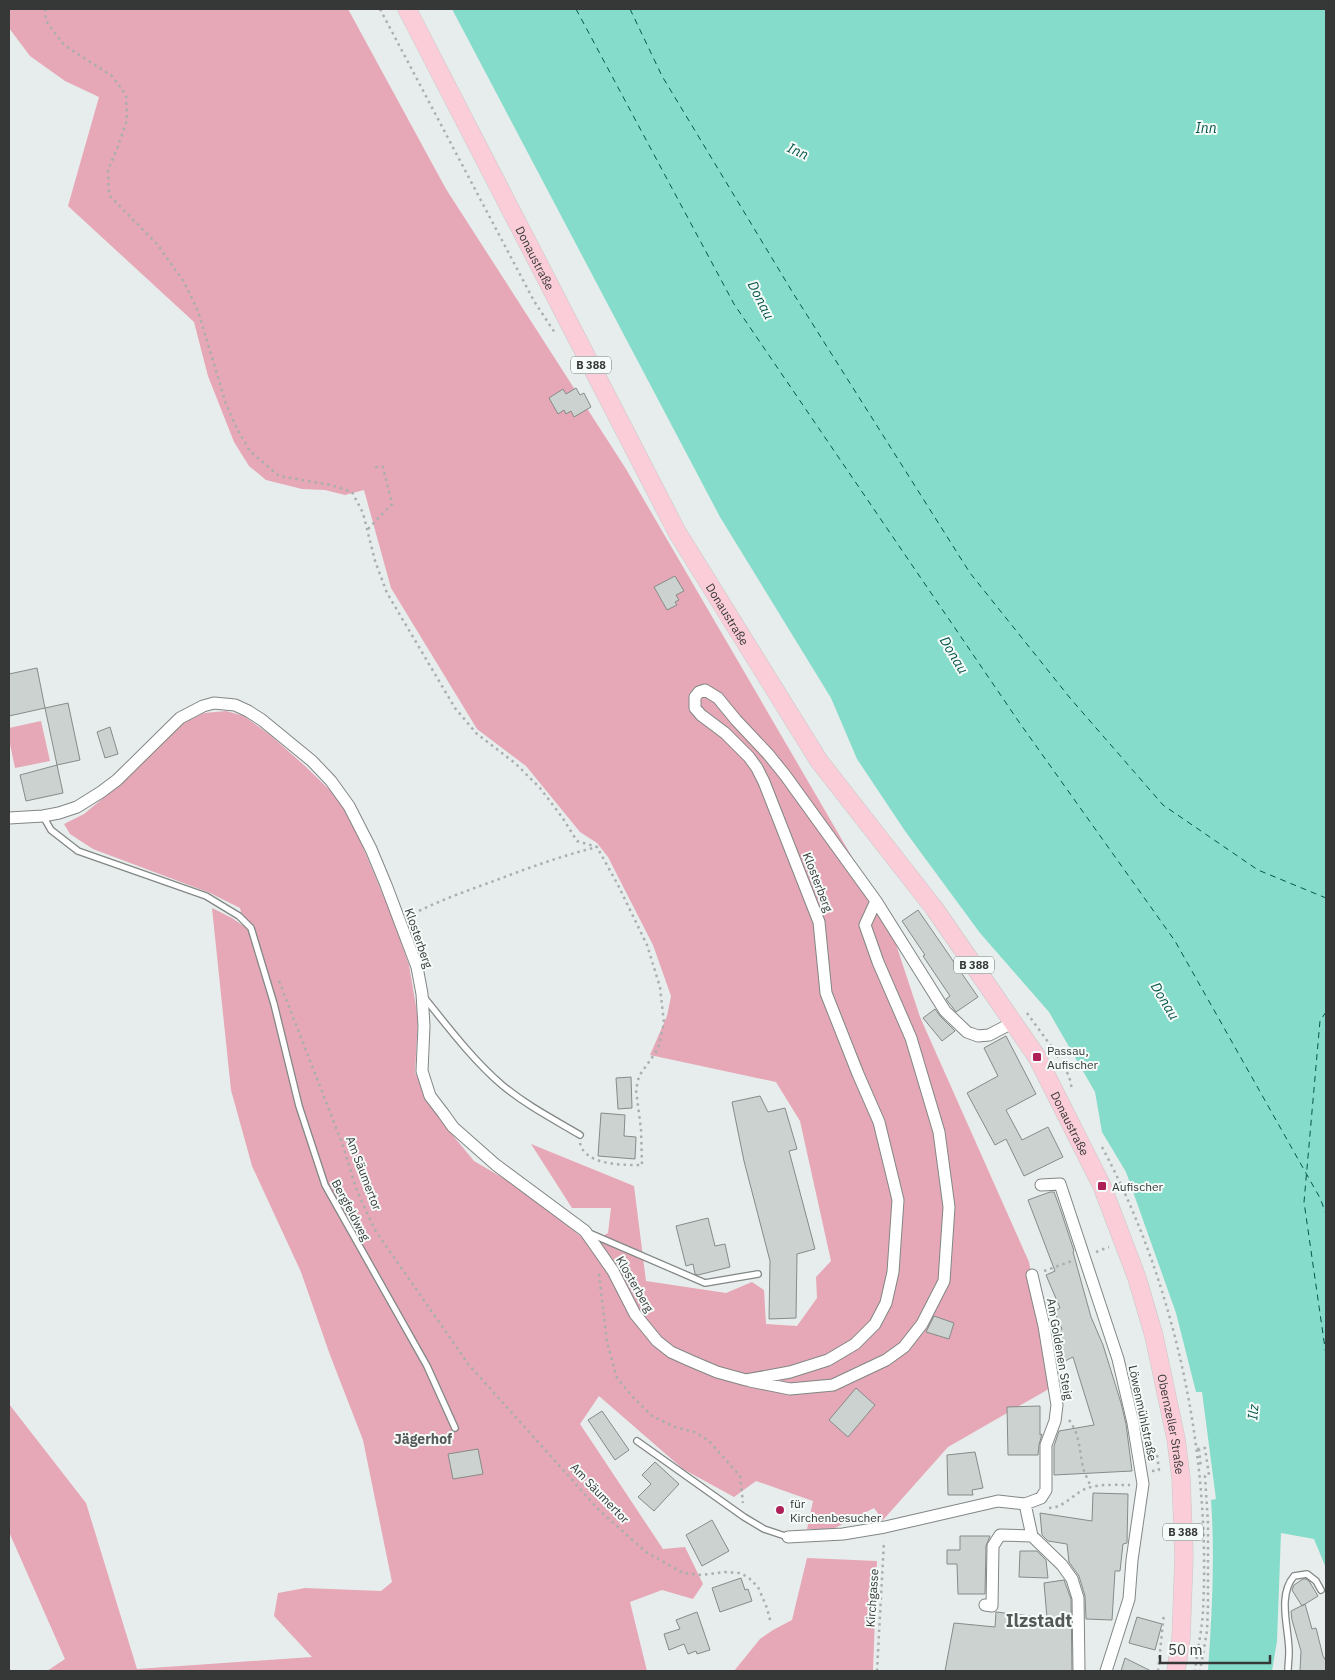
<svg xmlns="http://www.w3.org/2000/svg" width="1335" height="1680" font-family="'IBM Plex Sans',sans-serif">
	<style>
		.green { fill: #e6a7b6 }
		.water { fill: #86dcca }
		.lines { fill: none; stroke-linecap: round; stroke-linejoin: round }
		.ferry { stroke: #075549; stroke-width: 1; stroke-dasharray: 6 5; stroke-linecap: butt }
		.building { fill: #ccd2d0; stroke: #858b89 }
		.lane-casing { stroke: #818785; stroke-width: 8 }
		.street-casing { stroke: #818785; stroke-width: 13 }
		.primary-casing { stroke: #c7c7c7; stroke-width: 19 }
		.path { stroke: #aaaeae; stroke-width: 2.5; stroke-dasharray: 2.5 4; stroke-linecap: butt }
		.lane { stroke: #fff; stroke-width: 5.5 }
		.street { stroke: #fff; stroke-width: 11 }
		.primary { stroke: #fbcdd8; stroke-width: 18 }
		.poi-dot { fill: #ae2058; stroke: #f4fbf9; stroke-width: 2 }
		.labels { text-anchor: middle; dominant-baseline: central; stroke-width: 4; stroke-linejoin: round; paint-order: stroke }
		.shield { fill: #f4fbf9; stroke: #6f7272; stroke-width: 1 }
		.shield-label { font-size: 11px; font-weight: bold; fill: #363838 }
		.street-label { font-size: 12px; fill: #363838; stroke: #f4fbf9 }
		.poi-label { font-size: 12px; fill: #363838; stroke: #f4fbf9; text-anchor: start }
		.water-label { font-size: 14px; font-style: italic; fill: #075549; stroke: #f4fbf9 }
		.neighbourhood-label { font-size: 14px; font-weight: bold; fill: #545958; stroke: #f4fbf9 }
		.district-label { font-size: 18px; font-weight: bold; fill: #545958; stroke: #f4fbf9 }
	</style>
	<rect width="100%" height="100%" fill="#e7edec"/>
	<path class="green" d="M 9,9 L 348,9 L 446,189 L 626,469 L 887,917 L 920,1017 L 1029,1262 L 1054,1386 L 948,1447 L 883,1520 L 874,1508 L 833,1529 L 807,1529 L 813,1501 L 756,1481 L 734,1497 L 683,1469 L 599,1396 L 580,1424 L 663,1549 L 685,1547 L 703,1584 L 693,1599 L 662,1590 L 630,1602 L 647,1671 L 47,1671 L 65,1659 L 9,1532 L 9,1404 L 86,1503 L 137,1669 L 312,1657 L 274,1616 L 278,1593 L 305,1588 L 381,1591 L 392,1582 L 363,1440 L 330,1355 L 301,1272 L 252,1166 L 231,1090 L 212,908 L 232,918 L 245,927 L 240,908 L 210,893 L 93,849 L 70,834 L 64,824 L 84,814 L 114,789 L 166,738 L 183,723 L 204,713 L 226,711 L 244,716 L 270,735 L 304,765 L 341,801 L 357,833 L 391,914 L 409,965 L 418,1018 L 415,1072 L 425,1095 L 445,1126 L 474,1161 L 508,1181 L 552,1213 L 590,1244 L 608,1233 L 611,1208 L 572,1208 L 531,1144 L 634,1186 L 646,1281 L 726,1293 L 752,1282 L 764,1290 L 766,1324 L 797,1326 L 817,1298 L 816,1277 L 831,1261 L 800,1121 L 776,1082 L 650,1055 L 667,1016 L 671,996 L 653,945 L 608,857 L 597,843 L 580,832 L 526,766 L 477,729 L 391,588 L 364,490 L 345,495 L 325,490 L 302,489 L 266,480 L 249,466 L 234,442 L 208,376 L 194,322 L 68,206 L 99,97 L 65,81 L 30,56 L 9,28 Z
		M 41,721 L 50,761 L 15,768 L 9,739 L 9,728 Z
		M 807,1558 L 877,1561 L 873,1671 L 734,1671 L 760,1639 L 773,1630 L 792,1620 Z"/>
	<path class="water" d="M 452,9 L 1326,9 L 1326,1568 L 1314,1539 L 1281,1533 L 1277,1641 L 1272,1671 L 1208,1671 C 1212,1614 1215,1557 1211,1500 L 1216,1499 L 1202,1392 L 1196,1392 L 1176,1313 L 1126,1172 L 1102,1132 L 1095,1092 L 1049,1012 L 980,933 L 905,831 L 857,759 L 831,698 L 720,517 Z"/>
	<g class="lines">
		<path class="ferry" d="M 576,9 L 734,304 L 1019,722 L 1175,941 L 1320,1198 L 1326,1214
			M 630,9 L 662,76 L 793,293 L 970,573 L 1070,698 L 1163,805 L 1258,870 L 1326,898
			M 1326,1012 L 1320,1021 L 1304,1202 L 1326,1355"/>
	</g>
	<path class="building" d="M 576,388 L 580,395 L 584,393 L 591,407 L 574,417 L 571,411 L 566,414 L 564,410 L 558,414 L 549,398 L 563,389 L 566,394 Z
		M 675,576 L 684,591 L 676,595 L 679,600 L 675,602 L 677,605 L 667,610 L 654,587 Z
		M 37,668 L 45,708 L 9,716 L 9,674 Z
		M 68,703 L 80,760 L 57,765 L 45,708 Z
		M 110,727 L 118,754 L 105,758 L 97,732 Z
		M 57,765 L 63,793 L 26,801 L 20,775 Z
		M 918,910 L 978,997 L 956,1012 L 946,999 L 950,996 L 923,956 L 925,955 L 902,921 Z
		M 935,1009 L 940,1016 L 955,1031 L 942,1041 L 923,1018 Z
		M 1006,1036 L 1036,1094 L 1006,1110 L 1022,1140 L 1048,1127 L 1063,1157 L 1024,1176 L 1006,1139 L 995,1145 L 967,1093 L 998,1076 L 984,1048 Z
		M 631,1077 L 632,1108 L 618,1109 L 616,1078 Z
		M 760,1096 L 768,1112 L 785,1108 L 797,1149 L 789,1151 L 815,1249 L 797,1254 L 796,1318 L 769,1319 L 770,1261 L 744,1161 L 732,1102 Z
		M 601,1113 L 625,1115 L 624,1136 L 636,1137 L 635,1159 L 598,1156 Z
		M 1050,1192 L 1054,1192 L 1061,1211 L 1074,1251 L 1073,1252 L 1091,1317 L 1103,1345 L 1121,1403 L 1126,1424 L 1132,1471 L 1054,1475 L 1054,1446 L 1059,1431 L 1094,1425 L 1073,1357 L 1063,1362 L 1054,1342 L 1053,1333 L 1062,1329 L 1054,1311 L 1060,1308 L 1046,1275 L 1055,1271 L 1028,1200 Z
		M 708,1218 L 715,1246 L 725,1244 L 730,1267 L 698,1275 L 695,1274 L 693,1264 L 686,1266 L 676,1226 Z
		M 934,1316 L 954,1323 L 949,1339 L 926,1332 Z
		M 856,1388 L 875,1405 L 848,1437 L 829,1420 Z
		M 1040,1406 L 1040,1435 L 1042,1434 L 1039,1445 L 1038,1455 L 1008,1455 L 1007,1407 Z
		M 602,1411 L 629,1450 L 615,1460 L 588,1420 Z
		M 478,1449 L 483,1474 L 453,1479 L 448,1454 Z
		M 975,1452 L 983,1488 L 972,1490 L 973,1495 L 948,1495 L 947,1455 Z
		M 655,1462 L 679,1484 L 654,1511 L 638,1497 L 651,1484 L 642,1475 Z
		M 1093,1493 L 1128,1494 L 1127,1543 L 1123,1544 L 1120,1571 L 1115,1571 L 1112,1620 L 1086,1619 L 1085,1596 L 1079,1576 L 1069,1562 L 1067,1544 L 1048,1541 L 1042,1535 L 1040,1513 L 1092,1521 Z
		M 712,1520 L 729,1551 L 702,1566 L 686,1535 Z
		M 960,1536 L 990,1536 L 986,1546 L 985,1594 L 958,1594 L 957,1564 L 947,1564 L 947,1550 L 960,1550 Z
		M 1020,1551 L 1037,1551 L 1046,1560 L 1048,1578 L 1019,1577 Z
		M 741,1578 L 745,1590 L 748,1589 L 752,1601 L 720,1612 L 712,1588 Z
		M 1303,1579 L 1306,1579 L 1309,1581 L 1318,1596 L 1302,1606 L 1292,1590 L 1294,1585 Z
		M 1064,1580 L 1071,1599 L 1072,1671 L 945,1671 L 954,1623 L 995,1627 L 996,1612 L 1047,1618 L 1044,1583 Z
		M 1305,1604 L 1312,1629 L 1316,1628 L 1323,1656 L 1326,1661 L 1326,1671 L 1300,1671 L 1301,1651 L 1292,1620 L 1291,1611 Z
		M 697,1612 L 710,1650 L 697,1654 L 696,1651 L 688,1654 L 684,1644 L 669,1650 L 664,1634 L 680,1629 L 676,1620 Z
		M 1137,1617 L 1162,1624 L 1155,1650 L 1129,1643 Z
		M 1125,1658 L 1151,1671 L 1121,1671 Z"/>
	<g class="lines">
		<defs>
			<path id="lane" d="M 43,816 L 51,830 L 78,851 L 206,896 L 239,916 L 251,928 L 274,1004 L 299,1106 L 325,1185 L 427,1366 L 455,1428
				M 423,996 C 448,1027 472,1059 502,1085 C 526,1105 553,1119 580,1135
				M 589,1233 L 705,1283 L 758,1274
				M 637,1441 L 744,1517 L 764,1529 L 788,1537
				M 1288,1671 C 1288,1665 1289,1658 1289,1652 C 1289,1628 1277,1596 1294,1576 L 1307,1574 L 1316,1581 L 1321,1590"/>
			<path id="street" d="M 9,818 L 43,816 L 59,813 L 77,807 L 101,792 L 117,780 L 180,718 L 203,706 L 214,703 L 235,705 L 248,711 L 262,720 L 312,761 L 331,781 L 349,806 L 371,849 L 386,885 L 417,967 L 422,994 L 424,1026 L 422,1071 L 430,1096 L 443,1113 L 453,1127 L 496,1165 L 585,1231 L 613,1271 L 635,1314 L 657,1341 L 671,1352 L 691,1361 L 717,1372 L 746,1380 L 790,1372 L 828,1360 L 855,1344 L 875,1324 L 886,1303 L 893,1272 L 898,1200 L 879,1122 L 858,1074 L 826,993 L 819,922 L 764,782 L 757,768 L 749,757 L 725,733 L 701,715 L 695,708 L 695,697 L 699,692 L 705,690 L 718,698 L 736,720 L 768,754 L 785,775 L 876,901 L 945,1011 L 967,1032 L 978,1036 L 989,1035 L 1014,1022
				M 1041,1185 L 1060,1184 L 1118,1359 L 1133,1423 L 1143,1484 L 1132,1560 L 1129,1599 L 1106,1671
				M 750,1381 L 790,1389 L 833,1385 L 886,1360 L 904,1347 L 922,1324 L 944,1281 L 949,1207 L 939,1132 L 911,1038 L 878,962 L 865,925 L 876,901
				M 1025,1504 L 1032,1536 L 1062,1565 L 1072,1579 L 1078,1598 L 1079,1671
				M 788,1537 L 843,1534 L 885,1527 L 998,1501 L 1025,1504 L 1041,1498 L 1046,1490 L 1046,1445 L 1055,1421 L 1057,1405 L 1044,1326 L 1032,1275
				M 985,1605 L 992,1606 L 993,1546 L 1000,1535 L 1032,1536"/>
			<g id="primary">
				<path id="s1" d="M 407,9 L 677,532 L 819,761 L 934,908 L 1037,1057 L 1102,1186 L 1137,1278 L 1154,1336 L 1176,1439 L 1181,1478 L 1184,1556 L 1181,1638 L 1176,1671"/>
			</g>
		</defs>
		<use href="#lane" class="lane-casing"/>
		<use href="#street" class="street-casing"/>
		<use href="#primary" class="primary-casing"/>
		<path class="path" d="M 45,9 L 46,21 L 64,45 L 112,76 L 126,95 L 127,120 L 117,149 L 108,170 L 109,195 L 157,244 L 184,282 L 198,311 L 226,404 L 237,429 L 250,451 L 279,476 L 331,485 L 352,492 L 363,513 L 375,561 L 387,593 L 455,708 L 476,733 L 516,764 L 540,788 L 562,817 L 577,841 L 597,847 C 561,856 528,868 494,881 C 466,891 438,901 411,915
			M 380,9 L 534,301 L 555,333
			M 368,529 L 392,504 L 383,467 L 373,467
			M 279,981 L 342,1143 L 357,1191 L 375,1230 L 469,1365 L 599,1510 L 646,1552 L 683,1573 L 702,1575 L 725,1572 L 739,1573 L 748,1577 L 758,1587 L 767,1608 L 771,1624
			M 1027,1013 L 1056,1053 L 1069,1076 L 1072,1089
			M 580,1143 C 585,1166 625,1165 642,1165 L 641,1129 L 636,1090 L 639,1076 L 658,1049 L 664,1023 L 660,987 L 647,945 L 618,885 L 597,847
			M 1102,1147 C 1176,1285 1211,1455 1203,1611 C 1202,1631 1197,1651 1195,1671
			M 1096,1252 L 1109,1247
			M 1044,1271 L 1072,1261
			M 599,1274 L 607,1342 L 617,1378 L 632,1396 L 652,1416 L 675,1427 L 694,1432 L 708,1440 L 740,1476 L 743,1503
			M 1069,1420 C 1081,1436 1079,1453 1084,1471 C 1086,1476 1089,1482 1091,1487
			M 1197,1449 L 1205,1448 L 1209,1475 L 1205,1476 L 1208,1524 L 1208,1604 L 1207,1631 L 1200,1671
			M 1199,1449 L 1201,1468
			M 1152,1471 L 1159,1470 L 1157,1455
			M 1049,1508 C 1065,1508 1076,1490 1091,1487 C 1103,1484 1118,1485 1130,1485
			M 877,1671 L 884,1541
			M 1158,1671 L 1164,1613"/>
		<use href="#lane" class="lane"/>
		<use href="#street" class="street"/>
		<use href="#primary" class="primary"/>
	</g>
	<g class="poi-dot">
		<rect x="1032" y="1052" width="10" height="10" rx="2.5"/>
		<rect x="1097" y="1181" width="10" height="10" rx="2.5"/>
		<circle cx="780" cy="1510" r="5"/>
	</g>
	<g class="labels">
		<g class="shield">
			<rect x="571" y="356.5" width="40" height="17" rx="4"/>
			<rect x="954" y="956.5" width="40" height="17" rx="4"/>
			<rect x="1163" y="1523.5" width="40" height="17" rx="4"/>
		</g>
		<g class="shield-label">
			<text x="591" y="365">B 388</text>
			<text x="974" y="965">B 388</text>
			<text x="1183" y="1532">B 388</text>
		</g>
		<g class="street-label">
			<text stroke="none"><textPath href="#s1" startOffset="280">Donaustraße</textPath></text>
			<text stroke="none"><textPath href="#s1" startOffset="685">Donaustraße</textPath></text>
			<text transform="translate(818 882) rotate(69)">Klosterberg</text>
			<text transform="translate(419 938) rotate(71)">Klosterberg</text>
			<text stroke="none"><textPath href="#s1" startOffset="1300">Donaustraße</textPath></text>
			<text transform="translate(364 1173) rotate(69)">Am Säumertor</text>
			<text transform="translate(351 1210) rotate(62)">Bergfeldweg</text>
			<text transform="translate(635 1284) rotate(60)">Klosterberg</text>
			<text transform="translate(1060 1349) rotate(80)">Am Goldenen Steig</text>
			<text transform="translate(1143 1413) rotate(78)">Löwenmühlstraße</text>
			<text stroke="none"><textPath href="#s1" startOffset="1619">Obernzeller Straße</textPath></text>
			<text transform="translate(600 1493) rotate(46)">Am Säumertor</text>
			<text transform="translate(872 1598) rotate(-86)">Kirchgasse</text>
		</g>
		<g class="poi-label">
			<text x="1047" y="1050">Passau,<tspan x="1047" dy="14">Aufischer</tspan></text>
			<text x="1112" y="1186">Aufischer</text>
			<text x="790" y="1503">für<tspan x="790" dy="14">Kirchenbesucher</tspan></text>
		</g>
		<g class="water-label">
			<text x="1206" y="128">Inn</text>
			<text transform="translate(798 151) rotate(24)">Inn</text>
			<text transform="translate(761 300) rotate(63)">Donau</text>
			<text transform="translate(954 655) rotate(59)">Donau</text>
			<text transform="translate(1165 1001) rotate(59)">Donau</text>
			<text transform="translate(1253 1412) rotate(-85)">Ilz</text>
		</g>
		<g class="neighbourhood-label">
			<text x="423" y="1439">Jägerhof</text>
		</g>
		<g class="district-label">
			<text x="1039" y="1620">Ilzstadt</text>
		</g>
	</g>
	<rect width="1335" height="1680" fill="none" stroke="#363838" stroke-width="20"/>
	<path d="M1160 1655v8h110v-8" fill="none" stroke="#363838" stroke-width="2.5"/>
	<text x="1168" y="1655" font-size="15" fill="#363838" stroke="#f4fbf9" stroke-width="4" paint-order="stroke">50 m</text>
</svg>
